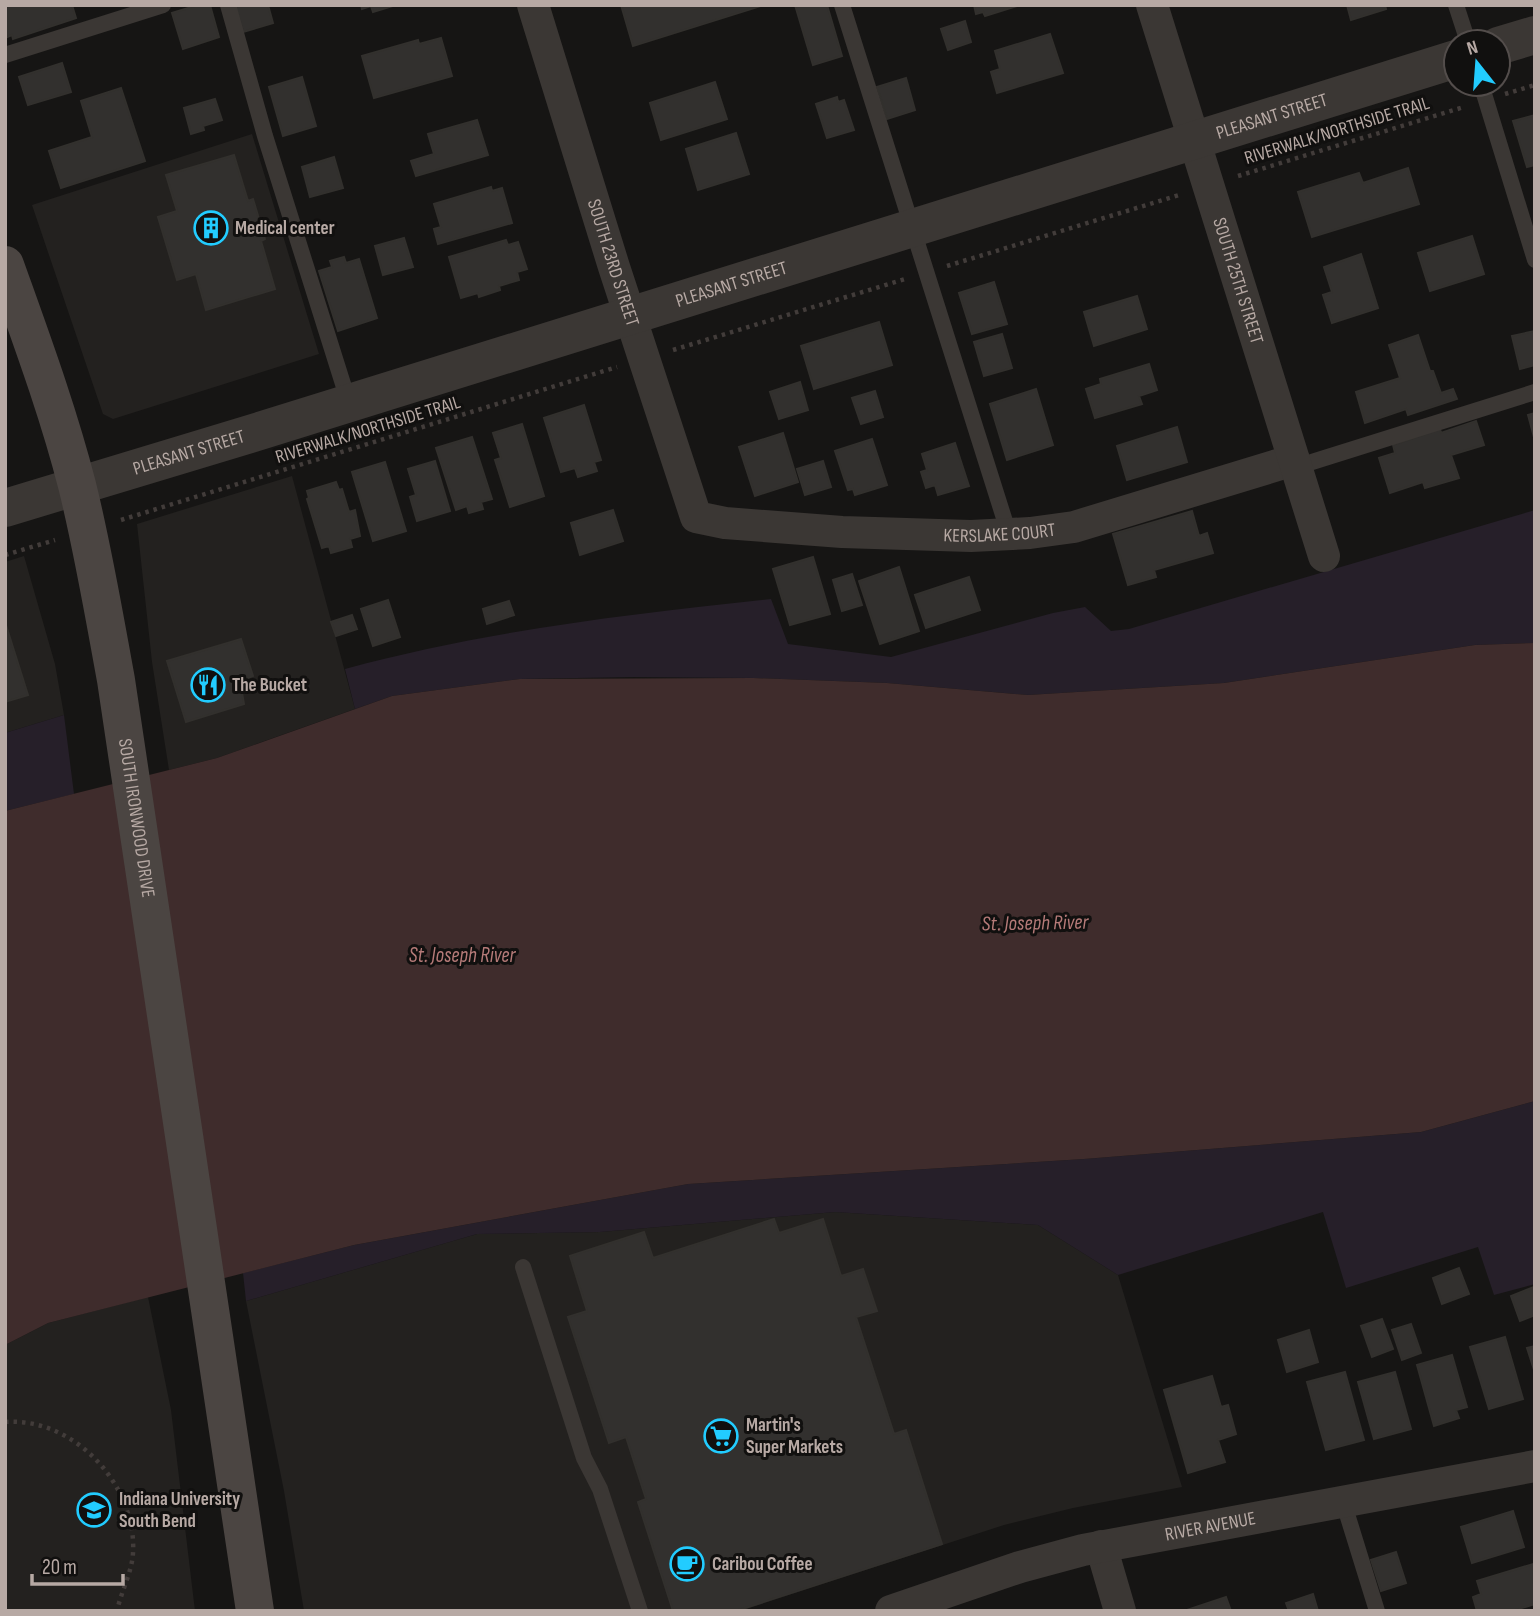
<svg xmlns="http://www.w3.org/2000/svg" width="1540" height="1616" font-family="'Sofia Sans Condensed',sans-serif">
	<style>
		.built { fill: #23211f }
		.green { fill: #261f29 }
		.water { fill: #3f2c2c }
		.building { fill: #32302e; stroke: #32302d; stroke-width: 2 }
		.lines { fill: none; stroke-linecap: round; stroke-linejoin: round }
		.path { stroke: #423c3a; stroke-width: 4.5; stroke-dasharray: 3.5 5; stroke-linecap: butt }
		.service { stroke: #3b3734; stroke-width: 16 }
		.minor { stroke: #3b3734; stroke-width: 32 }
		.tertiary { stroke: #3b3734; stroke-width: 38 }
		.secondary { stroke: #4b4542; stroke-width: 38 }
		.labels { text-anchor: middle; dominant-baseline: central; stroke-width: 6; stroke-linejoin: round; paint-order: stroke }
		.street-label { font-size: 19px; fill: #b7a9a4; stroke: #11100f }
		.poi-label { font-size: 19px; font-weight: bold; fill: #b7a9a4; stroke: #11100f; text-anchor: start }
		.water-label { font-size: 21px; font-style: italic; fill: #b57a78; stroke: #11100f }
	</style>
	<rect width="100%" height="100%" fill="#161514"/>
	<path class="built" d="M 252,134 L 319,354 L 113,419 L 103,414 L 32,205 Z
		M 292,476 L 355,709 L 217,758 L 169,770 L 152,662 L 137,524 Z
		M 24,556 L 55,664 L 64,715 L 5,733 L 5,562 Z
		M 835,1212 L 1038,1225 L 1118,1275 L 1182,1487 L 1073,1508 L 1004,1525 L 740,1611 L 304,1611 L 284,1491 L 246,1301 L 477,1234 L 600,1232 Z
		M 148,1297 L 171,1410 L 195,1611 L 5,1611 L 5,1345 L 48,1323 Z"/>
	<path class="green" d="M 1535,510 L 1535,643 L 1475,645 L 1224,683 L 1028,695 L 887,683 L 753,678 L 632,677 L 520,679 L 392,696 L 355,709 L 345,669 C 484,631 629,614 771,599 L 788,644 L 891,657 L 1053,613 L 1085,607 L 1111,631 L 1129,629 Z
		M 64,715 L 74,794 L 5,811 L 5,733 Z
		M 1535,1101 L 1535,1284 L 1494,1295 L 1478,1247 L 1346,1288 L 1323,1212 L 1118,1275 L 1038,1225 L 835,1212 L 600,1232 L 477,1234 L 246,1301 L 243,1273 L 354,1245 L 688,1184 L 1084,1159 L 1421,1132 Z"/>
	<path class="water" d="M 1535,643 L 1535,1101 L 1421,1132 L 1084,1159 L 688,1184 L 354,1245 L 48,1323 L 5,1345 L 5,811 L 217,758 L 392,696 L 520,679 L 753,678 L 887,683 L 1028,695 L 1224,683 L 1475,645 Z"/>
	<path class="building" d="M 5,5 L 72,5 L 76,18 L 13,39 L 12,35 L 5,38 Z
		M 198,5 L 210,5 L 219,37 L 183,49 L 172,13 Z
		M 240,5 L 268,5 L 273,23 L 243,32 L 235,7 Z
		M 361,5 L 396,5 L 373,12 L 371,6 L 362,9 Z
		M 621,5 L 764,5 L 633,46 Z
		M 795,5 L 827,5 L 842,56 L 813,65 Z
		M 974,5 L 1020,5 L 985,16 L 983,12 L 976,14 Z
		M 1347,5 L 1385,5 L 1386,9 L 1351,20 Z
		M 965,21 L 971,42 L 948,50 L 941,29 Z
		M 1050,34 L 1063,73 L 997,93 L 991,72 L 1000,69 L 995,51 Z
		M 441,38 L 452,76 L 374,98 L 362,56 L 418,40 L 419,44 Z
		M 62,63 L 71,92 L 28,105 L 19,77 Z
		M 302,77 L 316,126 L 283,136 L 269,87 Z
		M 906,78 L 915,110 L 887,119 L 877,87 Z
		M 715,82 L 727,119 L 661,140 L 650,103 Z
		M 121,88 L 145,161 L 61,188 L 49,151 L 92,137 L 81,101 Z
		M 837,97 L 838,102 L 844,100 L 854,130 L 827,138 L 816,104 Z
		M 215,99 L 222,120 L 203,126 L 204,130 L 191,134 L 184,108 Z
		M 1535,115 L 1535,165 L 1527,167 L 1513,121 Z
		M 477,120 L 488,155 L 416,176 L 411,161 L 434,154 L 428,134 Z
		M 736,133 L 749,174 L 698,190 L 686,149 Z
		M 234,155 L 248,201 L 253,199 L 265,239 L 261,241 L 275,289 L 206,310 L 196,274 L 177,280 L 158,217 L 177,211 L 166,175 Z
		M 334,157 L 343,188 L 310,197 L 302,167 Z
		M 1408,168 L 1419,204 L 1312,237 L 1298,192 L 1359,173 L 1363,183 Z
		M 491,187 L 492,191 L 502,188 L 512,223 L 438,244 L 434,229 L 441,227 L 434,204 Z
		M 1472,236 L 1484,274 L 1430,291 L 1418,253 Z
		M 404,238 L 413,267 L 383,275 L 375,246 Z
		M 506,240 L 508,245 L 518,242 L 527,269 L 517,272 L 519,280 L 499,286 L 500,290 L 479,297 L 478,293 L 461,298 L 449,257 Z
		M 1361,254 L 1378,308 L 1332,323 L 1323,295 L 1332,292 L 1324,267 Z
		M 344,257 L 346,263 L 359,259 L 377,318 L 338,331 L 319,271 L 332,267 L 330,261 Z
		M 994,282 L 1007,324 L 972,334 L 959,293 Z
		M 1137,296 L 1147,329 L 1094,346 L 1084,312 Z
		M 879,322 L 892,365 L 814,389 L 801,346 Z
		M 1535,331 L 1535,365 L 1520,369 L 1512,336 Z
		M 1002,334 L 1012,368 L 984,376 L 974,342 Z
		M 1418,335 L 1430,371 L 1433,371 L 1441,393 L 1453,389 L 1457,399 L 1408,415 L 1406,409 L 1365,423 L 1356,392 L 1400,378 L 1389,345 Z
		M 1149,364 L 1157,390 L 1139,396 L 1142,404 L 1095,418 L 1086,389 L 1101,384 L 1100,379 Z
		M 800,382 L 808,410 L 779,419 L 770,392 Z
		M 1036,389 L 1053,445 L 1007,460 L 990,404 Z
		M 875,391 L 883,417 L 861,424 L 852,398 Z
		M 584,405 L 601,460 L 594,462 L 597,471 L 578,477 L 575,468 L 561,472 L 544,418 Z
		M 1535,413 L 1535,441 L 1528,415 Z
		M 1476,421 L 1484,445 L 1451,455 L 1459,478 L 1425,488 L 1423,482 L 1390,493 L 1379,458 L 1395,453 L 1393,445 L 1440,429 L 1441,433 Z
		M 522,424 L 544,496 L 510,507 L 495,460 L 501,458 L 493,433 Z
		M 1177,427 L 1187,462 L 1127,480 L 1117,446 Z
		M 783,433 L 798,482 L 755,496 L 739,447 Z
		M 472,437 L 492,499 L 481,502 L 483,509 L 469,513 L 467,506 L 456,510 L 436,448 Z
		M 872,439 L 887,485 L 855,495 L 853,489 L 848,490 L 835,451 Z
		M 955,443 L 969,486 L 938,495 L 935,485 L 926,488 L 921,472 L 927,470 L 922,454 Z
		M 435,461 L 450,511 L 417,521 L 410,497 L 416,495 L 408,469 Z
		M 823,461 L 831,487 L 805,495 L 797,469 Z
		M 385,462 L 406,531 L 373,541 L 352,472 Z
		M 336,482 L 339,490 L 342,489 L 349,512 L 355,510 L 360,536 L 350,539 L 352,547 L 331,553 L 329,546 L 322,548 L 307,499 L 309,498 L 307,491 Z
		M 613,510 L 623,541 L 580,555 L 571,523 Z
		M 1192,511 L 1199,536 L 1207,533 L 1213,553 L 1154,570 L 1156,577 L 1128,585 L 1113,534 Z
		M 813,557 L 830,614 L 790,625 L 773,569 Z
		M 899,567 L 919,631 L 880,644 L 859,581 Z
		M 852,574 L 862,605 L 842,611 L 833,580 Z
		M 969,577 L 980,610 L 926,628 L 915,595 Z
		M 388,600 L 400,637 L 373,646 L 361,609 Z
		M 509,601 L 514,615 L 487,624 L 483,609 Z
		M 352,615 L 357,629 L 336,636 L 331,622 Z
		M 5,622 L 28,695 L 5,702 Z
		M 241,639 L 253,676 L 240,681 L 244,704 L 186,722 L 167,661 Z
		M 774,1219 L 779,1233 L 823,1219 L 841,1276 L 863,1269 L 877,1311 L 856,1317 L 894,1434 L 906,1430 L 942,1544 L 736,1611 L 673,1611 L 638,1502 L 646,1499 L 626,1437 L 609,1443 L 568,1317 L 587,1311 L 570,1256 L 644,1232 L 653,1258 Z
		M 1459,1268 L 1469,1294 L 1442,1304 L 1433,1278 Z
		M 1534,1287 L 1535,1315 L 1520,1321 L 1511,1296 Z
		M 1382,1319 L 1393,1349 L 1372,1357 L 1361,1326 Z
		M 1411,1324 L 1421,1353 L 1402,1360 L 1392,1330 Z
		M 1309,1330 L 1318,1362 L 1287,1372 L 1278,1340 Z
		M 1505,1337 L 1523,1399 L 1489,1409 L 1470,1347 Z
		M 1535,1346 L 1535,1373 L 1527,1348 Z
		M 1452,1355 L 1467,1407 L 1456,1410 L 1459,1418 L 1434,1426 L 1417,1365 Z
		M 1345,1372 L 1364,1440 L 1326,1450 L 1307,1382 Z
		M 1395,1372 L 1411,1429 L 1374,1439 L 1358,1382 Z
		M 1212,1376 L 1221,1407 L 1228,1405 L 1236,1434 L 1218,1440 L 1225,1462 L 1188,1473 L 1164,1390 Z
		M 1513,1511 L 1524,1547 L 1472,1563 L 1461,1527 Z
		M 1396,1552 L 1406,1583 L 1381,1591 L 1371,1560 Z
		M 1533,1564 L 1535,1604 L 1512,1611 L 1477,1611 L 1473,1597 L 1481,1594 L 1477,1581 Z
		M 1313,1594 L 1318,1611 L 1289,1611 L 1286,1603 Z
		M 1226,1597 L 1231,1611 L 1187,1611 L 1187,1610 Z"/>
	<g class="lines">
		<path class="path" d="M 1505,94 L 1535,85
			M 1238,176 L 1464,107
			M 947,266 L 1179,195
			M 673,350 L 905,279
			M 121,520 L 617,367
			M 5,555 L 55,540
			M 5,1422 C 75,1417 137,1486 133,1553 C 132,1572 121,1592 117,1611"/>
		<path class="service" d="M 228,5 L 265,136 L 349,403
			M 842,5 L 1009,534
			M 1456,5 L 1468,42
			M 5,55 L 163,5
			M 1481,84 L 1535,260
			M 1296,467 L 1535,392
			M 523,1267 L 584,1458 L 600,1489 L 640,1611
			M 1343,1501 L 1377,1611"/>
		<g class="minor">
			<path id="s1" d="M 533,5 L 614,267 L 696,517 L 725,523 L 842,532 L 971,536 L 1030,533 L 1074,527 L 1294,460"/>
			<path id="s2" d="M 1152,5 L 1324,556"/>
			<path d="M 1101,1546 L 1120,1611"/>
			<path id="s3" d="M 891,1611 L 1020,1567 L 1083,1550 L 1535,1466"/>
		</g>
		<g class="tertiary">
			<path d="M 1498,46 L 1535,35"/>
			<path id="s4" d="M 5,508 L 250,434 L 1456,59"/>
		</g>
		<path class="secondary" id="s5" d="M 5,265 C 31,338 58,411 77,485 C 93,549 104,615 116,680 L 255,1611"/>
	</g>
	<defs>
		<symbol id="building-ring" viewBox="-11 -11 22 22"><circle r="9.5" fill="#11100f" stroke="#2cf" stroke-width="1.5"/><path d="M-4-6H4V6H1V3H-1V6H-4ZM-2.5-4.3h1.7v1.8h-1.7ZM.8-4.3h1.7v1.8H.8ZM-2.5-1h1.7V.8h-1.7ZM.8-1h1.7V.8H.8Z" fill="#2cf"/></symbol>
		<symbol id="restaurant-ring" viewBox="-11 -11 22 22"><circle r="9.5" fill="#11100f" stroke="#2cf" stroke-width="1.5"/><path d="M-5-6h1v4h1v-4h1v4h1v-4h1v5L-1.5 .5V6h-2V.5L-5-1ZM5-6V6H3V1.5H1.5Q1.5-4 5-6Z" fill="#2cf"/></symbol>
		<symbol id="supermarket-ring" viewBox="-11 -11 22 22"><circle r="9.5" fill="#11100f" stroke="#2cf" stroke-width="1.5"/><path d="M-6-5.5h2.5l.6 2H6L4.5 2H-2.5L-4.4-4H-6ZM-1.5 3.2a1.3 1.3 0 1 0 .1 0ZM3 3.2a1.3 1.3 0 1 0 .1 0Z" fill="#2cf"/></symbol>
		<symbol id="university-ring" viewBox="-11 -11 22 22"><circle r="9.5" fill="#11100f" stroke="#2cf" stroke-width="1.5"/><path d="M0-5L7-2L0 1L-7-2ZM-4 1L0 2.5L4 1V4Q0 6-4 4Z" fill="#2cf"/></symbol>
		<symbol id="cafe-ring" viewBox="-11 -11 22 22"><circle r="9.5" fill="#11100f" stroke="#2cf" stroke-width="1.5"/><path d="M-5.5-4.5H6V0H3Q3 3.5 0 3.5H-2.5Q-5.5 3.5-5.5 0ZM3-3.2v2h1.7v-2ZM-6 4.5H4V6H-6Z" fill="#2cf"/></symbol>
	</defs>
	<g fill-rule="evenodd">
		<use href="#building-ring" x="192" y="209" width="38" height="38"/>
		<use href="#restaurant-ring" x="189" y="666" width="38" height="38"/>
		<use href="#supermarket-ring" x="702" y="1417" width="38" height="38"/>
		<use href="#university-ring" x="75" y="1491" width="38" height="38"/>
		<use href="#cafe-ring" x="668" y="1545" width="38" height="38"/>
	</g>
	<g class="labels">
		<g class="street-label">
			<text stroke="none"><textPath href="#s4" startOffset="1326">PLEASANT STREET</textPath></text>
			<text transform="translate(1337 131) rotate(-17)">RIVERWALK/NORTHSIDE TRAIL</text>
			<text stroke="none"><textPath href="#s1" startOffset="270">SOUTH 23RD STREET</textPath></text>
			<text stroke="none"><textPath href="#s2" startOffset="289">SOUTH 25TH STREET</textPath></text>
			<text stroke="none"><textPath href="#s4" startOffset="760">PLEASANT STREET</textPath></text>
			<text transform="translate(368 430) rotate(-17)">RIVERWALK/NORTHSIDE TRAIL</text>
			<text stroke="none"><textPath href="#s4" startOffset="192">PLEASANT STREET</textPath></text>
			<text stroke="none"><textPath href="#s1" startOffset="842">KERSLAKE COURT</textPath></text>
			<text stroke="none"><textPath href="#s5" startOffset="570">SOUTH IRONWOOD DRIVE</textPath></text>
			<text stroke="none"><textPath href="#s3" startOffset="331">RIVER AVENUE</textPath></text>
		</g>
		<g class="poi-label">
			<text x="235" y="228">Medical center</text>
			<text x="232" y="685">The Bucket</text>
			<text x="746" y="1425">Martin's<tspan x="746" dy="22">Super Markets</tspan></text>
			<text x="119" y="1499">Indiana University<tspan x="119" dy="22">South Bend</tspan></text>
			<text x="712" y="1564">Caribou Coffee</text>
		</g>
		<g class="water-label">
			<text transform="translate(1035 923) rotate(-1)">St. Joseph River</text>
			<text x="462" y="955">St. Joseph River</text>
		</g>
	</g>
	<rect width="1540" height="1616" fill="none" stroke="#b7a9a4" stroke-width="14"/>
	<g transform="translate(1477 63) rotate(343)"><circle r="33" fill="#11100f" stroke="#534d4b" stroke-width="2"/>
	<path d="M0-5L12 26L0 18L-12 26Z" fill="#22ccff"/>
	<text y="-10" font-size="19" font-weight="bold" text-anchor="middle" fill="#b7a9a4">N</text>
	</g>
	<path d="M32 1574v10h91v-10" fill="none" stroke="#b7a9a4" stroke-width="3.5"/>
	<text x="42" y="1574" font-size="21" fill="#b7a9a4" stroke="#11100f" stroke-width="5" paint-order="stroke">20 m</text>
</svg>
